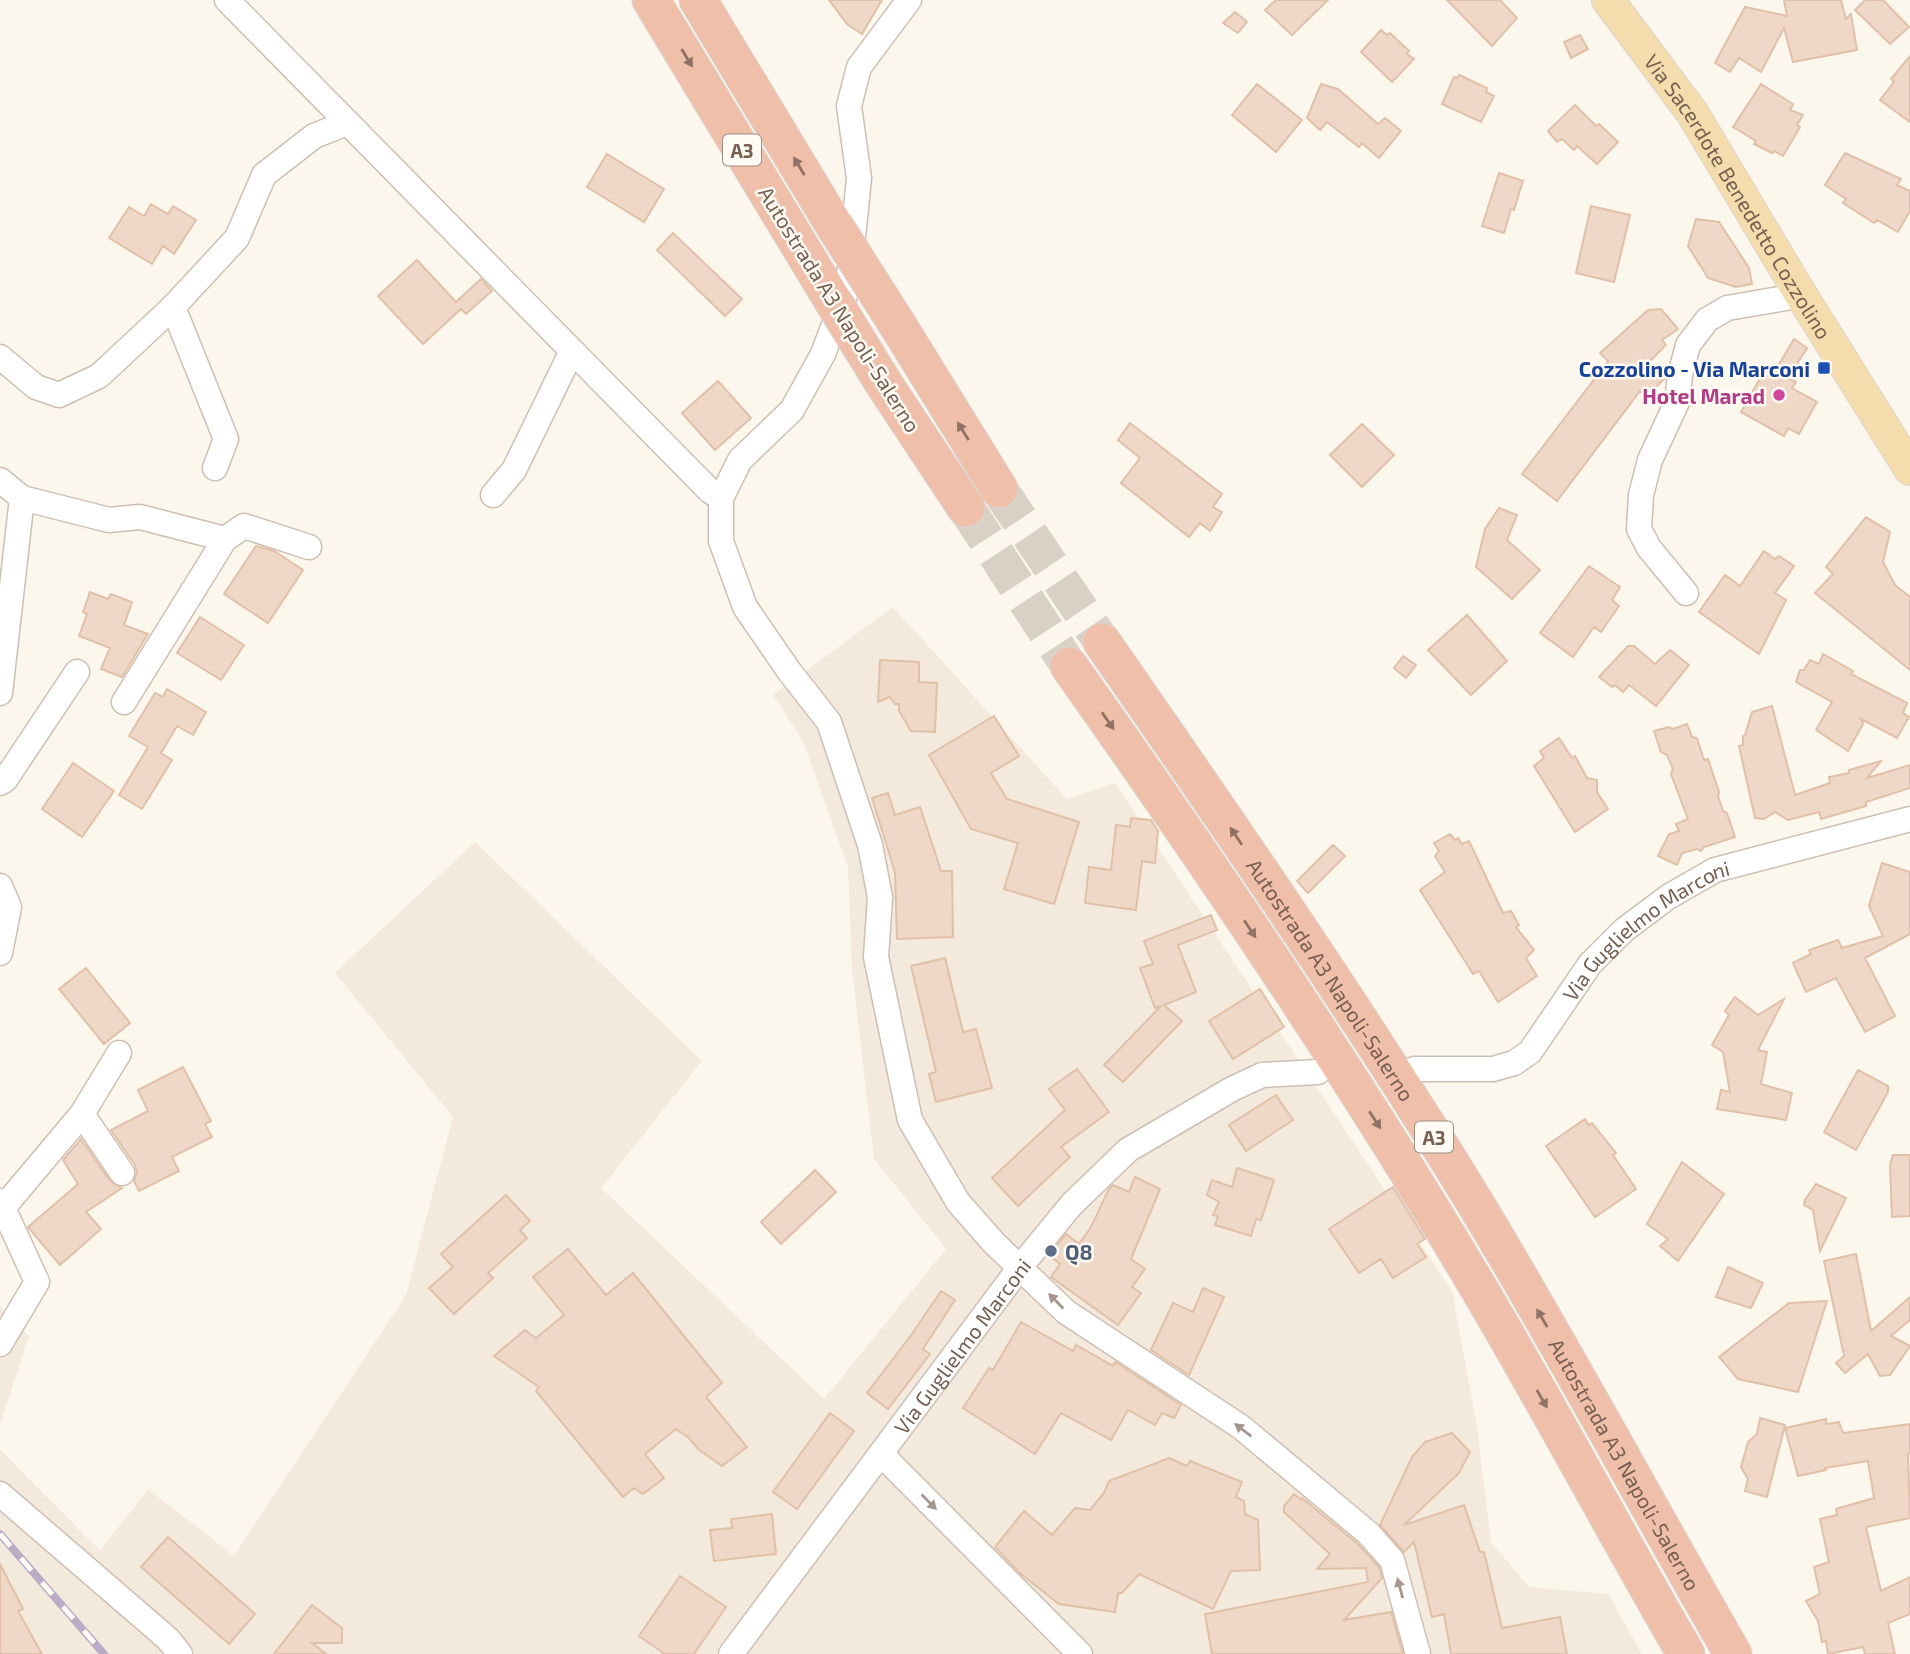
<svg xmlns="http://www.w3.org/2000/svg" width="1910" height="1654" font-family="'Exo 2',sans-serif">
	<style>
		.residential { fill: #f3e9dc }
		.building { fill: #efd8c7; stroke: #e1c0a8; stroke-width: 2 }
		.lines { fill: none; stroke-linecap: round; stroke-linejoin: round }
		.highway-tunnel { stroke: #dad1c6; stroke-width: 37; stroke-dasharray: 37 18; stroke-linecap: butt }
		.minor-casing { stroke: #cebfb3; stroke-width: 27 }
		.major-casing { stroke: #dbd5d2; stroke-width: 34 }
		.highway-casing { stroke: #dbd5d2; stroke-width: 39 }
		.minor { stroke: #fff; stroke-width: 24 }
		.major { stroke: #f4dcac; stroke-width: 32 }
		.highway { stroke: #f0bfaa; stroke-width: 37 }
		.rail-casing { stroke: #bbabc6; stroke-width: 8 }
		.rail { stroke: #fefaf4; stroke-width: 5; stroke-dasharray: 16; stroke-linecap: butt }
		.highway-bridge-casing { stroke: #dbd5d2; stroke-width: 39; stroke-linecap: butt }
		.highway-bridge { stroke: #f0bfaa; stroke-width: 37 }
		.oneway { fill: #8e7263 }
		.oneway2 { fill: #a6978e }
		.transit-dot { fill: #1a4fb4; stroke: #fefaf4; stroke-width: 2.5 }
		.hotel-dot { fill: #d1479c; stroke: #fefaf4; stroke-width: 2.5 }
		.service-dot { fill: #5c6f8a; stroke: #fefaf4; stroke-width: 2.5 }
		.labels { text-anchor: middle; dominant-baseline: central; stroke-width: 5; stroke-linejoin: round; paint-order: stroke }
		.shield { fill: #fefaf4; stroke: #9f8e82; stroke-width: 2 }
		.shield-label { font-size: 19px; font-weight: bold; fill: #765f51 }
		.street-label { font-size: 21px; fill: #765f51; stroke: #fefaf4 }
		.transit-label { font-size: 21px; font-weight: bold; fill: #164399; stroke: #fefaf4; text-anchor: end }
		.hotel-label { font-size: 21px; font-weight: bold; fill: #b23c85; stroke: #fefaf4; text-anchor: end }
		.service-label { font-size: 21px; font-weight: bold; fill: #4e5e75; stroke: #fefaf4; text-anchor: start }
	</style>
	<rect width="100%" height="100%" fill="#fcf7ed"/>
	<path class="residential" d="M 893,607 L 1067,799 L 1115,783 L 1452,1291 L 1477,1427 L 1491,1542 L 1529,1587 L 1608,1594 L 1642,1654 L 0,1654 L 0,1449 L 100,1551 L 148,1489 L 234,1556 L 406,1295 L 453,1117 L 335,973 L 475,842 L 702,1061 L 601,1188 L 824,1399 L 946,1249 L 874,1159 L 852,969 L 848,867 L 803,741 L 773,695 Z
		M 0,1306 L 29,1336 L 0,1424 Z"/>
	<path class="building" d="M 829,0 L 882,0 L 862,34 L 847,24 Z
		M 1276,0 L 1328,0 L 1292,35 L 1265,10 Z
		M 1447,0 L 1500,0 L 1517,18 L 1492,46 Z
		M 1784,0 L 1841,0 L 1846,19 L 1851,14 L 1857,50 L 1793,62 L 1784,28 L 1761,72 L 1739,58 L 1730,72 L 1715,63 L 1745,7 L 1787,16 Z
		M 1865,0 L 1883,0 L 1909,27 L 1890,44 L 1855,10 Z
		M 1235,12 L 1247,22 L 1238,33 L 1223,23 Z
		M 1381,30 L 1387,35 L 1390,33 L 1409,51 L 1407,54 L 1414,59 L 1392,82 L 1361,52 Z
		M 1580,35 L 1588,49 L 1571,58 L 1564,42 Z
		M 1910,56 L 1910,122 L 1880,100 L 1894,82 L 1891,79 Z
		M 1459,75 L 1487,88 L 1486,92 L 1494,96 L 1481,122 L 1442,104 L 1454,77 L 1457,78 Z
		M 1257,84 L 1302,120 L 1276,152 L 1232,115 Z
		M 1321,84 L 1338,89 L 1378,124 L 1385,118 L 1401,131 L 1379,158 L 1362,143 L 1359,147 L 1327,122 L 1320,130 L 1307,118 Z
		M 1761,84 L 1793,104 L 1790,110 L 1803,115 L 1797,125 L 1800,127 L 1783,156 L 1774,151 L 1772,153 L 1754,144 L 1756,141 L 1733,127 Z
		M 1575,105 L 1596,126 L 1599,124 L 1618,142 L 1597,164 L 1577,146 L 1574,150 L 1562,139 L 1557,142 L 1548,131 Z
		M 1845,153 L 1901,179 L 1897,185 L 1910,191 L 1910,211 L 1898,232 L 1877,220 L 1874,223 L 1843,203 L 1846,199 L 1825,185 Z
		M 607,154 L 664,189 L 644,222 L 587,187 Z
		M 1499,173 L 1523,181 L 1514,210 L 1511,209 L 1504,233 L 1482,226 Z
		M 151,204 L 168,214 L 173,206 L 196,220 L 174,254 L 163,246 L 152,264 L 109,238 L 129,207 L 144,216 Z
		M 1591,206 L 1630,215 L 1614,282 L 1576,273 Z
		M 1696,219 L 1719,222 L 1749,268 L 1752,284 L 1736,287 L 1708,278 L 1688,246 Z
		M 673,233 L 742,299 L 725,316 L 657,250 Z
		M 417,260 L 456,302 L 481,279 L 492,291 L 466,314 L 461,309 L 423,344 L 378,296 Z
		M 1661,309 L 1678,329 L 1662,340 L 1666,345 L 1649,362 L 1664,379 L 1646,397 L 1640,391 L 1557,501 L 1522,474 L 1608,361 L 1600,353 L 1648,310 Z
		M 1794,339 L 1807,348 L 1788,378 L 1796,382 L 1792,388 L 1817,402 L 1799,434 L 1788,428 L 1784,436 L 1741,412 L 1767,366 L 1775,371 Z
		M 718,381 L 751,418 L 715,450 L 682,413 Z
		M 1130,423 L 1222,494 L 1213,507 L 1222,512 L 1210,531 L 1200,523 L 1189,537 L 1121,483 L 1140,458 L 1118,440 Z
		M 1362,424 L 1394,455 L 1362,487 L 1330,455 Z
		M 1499,508 L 1517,515 L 1507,540 L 1540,570 L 1512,599 L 1476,567 L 1485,529 Z
		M 1866,517 L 1890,532 L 1883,562 L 1895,585 L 1910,597 L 1910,670 L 1815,593 L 1833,574 L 1826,567 Z
		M 256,546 L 274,551 L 303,570 L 268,623 L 224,594 Z
		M 1764,551 L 1775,559 L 1779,556 L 1794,566 L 1775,593 L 1786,600 L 1759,654 L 1699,612 L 1725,575 L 1740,586 Z
		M 1589,566 L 1620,587 L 1612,600 L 1619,606 L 1601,632 L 1594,627 L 1573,657 L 1540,633 Z
		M 90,592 L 108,599 L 111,594 L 132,602 L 124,625 L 148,634 L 122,677 L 101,669 L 110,648 L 79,636 L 87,614 L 83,612 Z
		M 1467,615 L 1507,661 L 1471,695 L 1428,650 Z
		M 200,617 L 244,645 L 221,680 L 177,653 Z
		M 1628,646 L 1634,646 L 1655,664 L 1670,650 L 1689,665 L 1656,706 L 1629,685 L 1623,692 L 1615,685 L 1612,687 L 1599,677 Z
		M 1823,654 L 1853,671 L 1851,674 L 1907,703 L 1903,713 L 1909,717 L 1897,738 L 1861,719 L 1863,724 L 1848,751 L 1816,730 L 1832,702 L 1796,682 L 1800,670 L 1804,670 L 1810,660 L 1819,664 Z
		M 1403,656 L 1416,665 L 1406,678 L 1394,668 Z
		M 880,660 L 919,662 L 919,682 L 937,683 L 935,732 L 911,731 L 899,711 L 899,704 L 895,704 L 890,697 L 878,702 Z
		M 167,689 L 206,712 L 193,735 L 177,726 L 161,753 L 172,760 L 142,809 L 119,795 L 148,747 L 129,736 L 155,693 L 163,697 Z
		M 1772,706 L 1795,795 L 1830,783 L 1829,777 L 1849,773 L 1849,770 L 1881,761 L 1867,778 L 1910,765 L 1910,788 L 1866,802 L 1866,806 L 1821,819 L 1819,812 L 1788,820 L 1775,812 L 1764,819 L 1755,818 L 1739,746 L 1743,745 L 1743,736 L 1745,735 L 1752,712 Z
		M 994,716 L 1019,756 L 991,773 L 1007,799 L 1079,822 L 1054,904 L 1004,889 L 1018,843 L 971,829 L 929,755 Z
		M 1687,724 L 1692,737 L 1697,738 L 1704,760 L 1708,759 L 1719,792 L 1718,796 L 1723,811 L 1727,813 L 1735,837 L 1704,847 L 1701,851 L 1697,849 L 1682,853 L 1677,865 L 1658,856 L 1669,834 L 1679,831 L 1676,824 L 1688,819 L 1671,774 L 1673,769 L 1667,755 L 1661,752 L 1654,731 L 1669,727 L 1673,729 Z
		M 1559,738 L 1572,758 L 1575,756 L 1587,778 L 1597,780 L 1597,792 L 1608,809 L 1575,832 L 1534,766 L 1544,758 L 1540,751 Z
		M 73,763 L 114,791 L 82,837 L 42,809 Z
		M 888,793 L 895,815 L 920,807 L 941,871 L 952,871 L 953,937 L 897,939 L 895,872 L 872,798 Z
		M 1131,818 L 1151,820 L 1158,831 L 1155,863 L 1142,861 L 1136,910 L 1085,903 L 1089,867 L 1111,870 L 1116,825 L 1130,827 Z
		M 1450,834 L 1455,840 L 1458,838 L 1462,844 L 1469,841 L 1503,913 L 1511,911 L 1519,925 L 1516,927 L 1534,950 L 1526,958 L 1537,976 L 1498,1002 L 1479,971 L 1473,974 L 1420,890 L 1445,872 L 1435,856 L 1439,851 L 1434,843 Z
		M 1333,845 L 1345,856 L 1308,893 L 1297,881 Z
		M 1882,863 L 1910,872 L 1910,934 L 1865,958 L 1895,1016 L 1865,1032 L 1836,978 L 1806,992 L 1793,963 L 1811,954 L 1809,950 L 1838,940 L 1842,948 L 1883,936 L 1869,906 Z
		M 1211,915 L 1217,930 L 1178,945 L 1196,992 L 1164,1005 L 1182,1021 L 1123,1082 L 1104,1065 L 1161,1006 L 1155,1008 L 1140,968 L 1153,964 L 1144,941 Z
		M 945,958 L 963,1032 L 976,1029 L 992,1088 L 936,1102 L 929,1074 L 936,1072 L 911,966 Z
		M 86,968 L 130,1023 L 104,1044 L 59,989 Z
		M 1260,989 L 1284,1027 L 1233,1059 L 1209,1021 Z
		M 1735,997 L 1758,1015 L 1784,999 L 1758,1050 L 1767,1052 L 1761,1084 L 1792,1093 L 1786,1120 L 1717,1109 L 1721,1090 L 1730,1092 L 1723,1052 L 1712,1045 L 1729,1015 L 1725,1011 Z
		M 183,1067 L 211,1121 L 205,1124 L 212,1137 L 172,1157 L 179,1171 L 139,1191 L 134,1181 L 137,1173 L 135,1165 L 111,1130 L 148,1111 L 138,1090 Z
		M 1077,1069 L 1109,1112 L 1061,1147 L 1070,1157 L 1018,1206 L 992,1178 L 1065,1110 L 1049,1089 Z
		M 1858,1070 L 1888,1086 L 1888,1092 L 1856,1150 L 1824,1132 Z
		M 1276,1095 L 1293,1120 L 1246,1151 L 1229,1125 Z
		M 1585,1119 L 1589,1125 L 1592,1123 L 1616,1153 L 1613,1155 L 1636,1189 L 1595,1217 L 1546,1146 Z
		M 81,1139 L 110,1181 L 122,1188 L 86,1212 L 101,1229 L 60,1265 L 28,1227 L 78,1184 L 63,1160 Z
		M 1893,1155 L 1910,1155 L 1910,1216 L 1892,1217 L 1890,1165 Z
		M 1682,1162 L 1724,1194 L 1678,1261 L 1660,1246 L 1668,1239 L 1647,1224 Z
		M 1237,1168 L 1274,1180 L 1261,1220 L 1256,1219 L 1251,1236 L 1215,1225 L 1218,1216 L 1213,1215 L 1219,1202 L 1207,1195 L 1212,1180 L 1232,1187 Z
		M 815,1170 L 836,1192 L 781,1244 L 761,1222 Z
		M 1135,1177 L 1160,1189 L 1131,1259 L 1145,1269 L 1132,1287 L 1141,1293 L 1118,1325 L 1051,1277 L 1060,1264 L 1049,1255 L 1066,1234 L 1079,1244 L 1091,1227 L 1109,1189 L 1113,1185 L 1129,1192 Z
		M 1816,1184 L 1846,1198 L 1820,1251 L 1813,1210 L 1804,1205 L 1805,1200 Z
		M 1393,1187 L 1425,1239 L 1417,1244 L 1426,1257 L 1393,1278 L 1381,1259 L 1359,1273 L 1329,1229 Z
		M 506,1195 L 530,1221 L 520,1230 L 527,1238 L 488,1273 L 493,1278 L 454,1314 L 429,1288 L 453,1267 L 441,1254 Z
		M 568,1249 L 606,1295 L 633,1273 L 722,1383 L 706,1397 L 747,1447 L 722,1466 L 698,1449 L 689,1438 L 676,1429 L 645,1454 L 664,1478 L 643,1494 L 634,1488 L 623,1497 L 536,1391 L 539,1387 L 494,1356 L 525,1330 L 536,1338 L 564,1315 L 533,1277 Z
		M 1856,1254 L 1871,1331 L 1910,1297 L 1910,1320 L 1891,1336 L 1910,1346 L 1890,1375 L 1880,1376 L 1868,1354 L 1845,1373 L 1836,1363 L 1844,1356 L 1824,1261 Z
		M 1728,1267 L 1763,1283 L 1751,1308 L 1716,1297 Z
		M 1203,1288 L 1224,1297 L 1189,1375 L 1151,1350 L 1173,1303 L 1193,1312 Z
		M 941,1291 L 955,1300 L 923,1349 L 930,1354 L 888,1409 L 867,1393 L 912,1334 Z
		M 1827,1301 L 1798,1392 L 1738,1379 L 1719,1357 L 1789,1303 Z
		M 1021,1322 L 1073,1351 L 1076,1345 L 1113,1366 L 1115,1362 L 1117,1363 L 1181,1405 L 1174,1418 L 1162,1413 L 1155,1425 L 1128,1410 L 1111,1440 L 1061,1413 L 1035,1454 L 963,1408 L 989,1368 L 993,1370 Z
		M 830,1413 L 854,1431 L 797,1509 L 773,1492 Z
		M 1760,1418 L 1785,1425 L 1767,1497 L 1745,1491 L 1748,1479 L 1741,1467 L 1748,1442 L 1757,1434 Z
		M 1826,1419 L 1826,1424 L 1839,1422 L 1843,1433 L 1910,1424 L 1910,1453 L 1908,1454 L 1910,1518 L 1866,1527 L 1881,1591 L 1910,1577 L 1910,1614 L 1888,1623 L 1895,1654 L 1865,1654 L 1863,1647 L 1828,1654 L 1826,1641 L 1822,1642 L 1818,1621 L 1806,1601 L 1820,1594 L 1814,1567 L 1829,1562 L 1820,1519 L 1837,1515 L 1836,1509 L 1874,1498 L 1868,1461 L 1825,1468 L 1826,1470 L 1798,1476 L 1785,1428 Z
		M 1452,1433 L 1470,1452 L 1459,1473 L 1404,1525 L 1464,1505 L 1480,1552 L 1484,1552 L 1502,1628 L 1560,1617 L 1567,1654 L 1451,1654 L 1444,1614 L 1432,1617 L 1414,1542 L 1404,1552 L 1380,1525 L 1412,1457 L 1425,1442 Z
		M 1169,1458 L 1187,1466 L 1190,1461 L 1242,1482 L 1236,1497 L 1244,1501 L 1245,1514 L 1258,1520 L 1260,1570 L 1231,1571 L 1213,1609 L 1139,1574 L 1122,1593 L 1118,1593 L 1115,1612 L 1059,1604 L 1021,1574 L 995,1547 L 1024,1511 L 1052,1535 L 1075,1508 L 1090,1510 L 1104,1493 L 1109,1481 Z
		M 1294,1494 L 1301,1500 L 1302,1498 L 1358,1544 L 1379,1567 L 1382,1578 L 1344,1620 L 1391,1612 L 1403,1654 L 1212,1654 L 1205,1614 L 1368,1582 L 1366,1568 L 1317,1569 L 1330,1554 L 1284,1512 L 1284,1506 Z
		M 772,1514 L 776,1554 L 714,1561 L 710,1530 L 732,1528 L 731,1519 Z
		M 168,1537 L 255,1614 L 229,1644 L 141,1567 Z
		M 0,1564 L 23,1609 L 18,1611 L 42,1654 L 0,1654 Z
		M 680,1576 L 726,1607 L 694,1654 L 665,1654 L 639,1636 Z
		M 312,1605 L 342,1628 L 342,1643 L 312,1643 L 326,1654 L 274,1654 Z"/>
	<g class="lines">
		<path class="highway-tunnel" d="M 999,489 L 1102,642
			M 966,508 L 1069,666"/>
		<defs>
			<g id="minor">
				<path d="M 227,0 L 710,491 L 721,498"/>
				<path d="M 909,0 L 859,67 L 849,106 L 859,178 L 848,287 L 823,354 L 792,410 L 740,460 L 721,498 L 721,541 L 745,607 L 789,671 L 829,722 L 870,845 L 880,897 L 876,957 L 910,1120 L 958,1202 L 994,1243 L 1066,1312 L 1241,1427 L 1368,1533 L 1392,1560 L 1418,1654"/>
				<path d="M 173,307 L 226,439 L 215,468"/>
				<path d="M 0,357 L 36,387 L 59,395 L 99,376 L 173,307 L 237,238 L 264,175 L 314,136 L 347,123"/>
				<path d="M 0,480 L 22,498 L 109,520 L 140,517 L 225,539"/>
				<path d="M 493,495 L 514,470 L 572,351"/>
				<path d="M 1686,593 L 1649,548 L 1639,529 L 1641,495 L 1650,460 L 1677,402 L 1680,375 L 1688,345 L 1707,320 L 1727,308 L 1786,298 L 1798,290"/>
				<path d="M 0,693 L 22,498"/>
				<path d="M 124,702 L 225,539 L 244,526 L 309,547"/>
				<path d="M 0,783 L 5,780 L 77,672"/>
				<path d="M 0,886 L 9,907 L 0,953"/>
				<path id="s1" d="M 1414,1069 L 1493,1069 L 1514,1063 L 1530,1052 L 1590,964 L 1624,930 L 1668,897 L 1715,870 L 1910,819"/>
				<path d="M 82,1114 L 122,1173"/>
				<path d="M 0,1201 L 37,1282 L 0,1344"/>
				<path d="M 3,1208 L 82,1114 L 119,1053"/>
				<path d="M 881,1454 L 1080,1654"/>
				<path d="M 0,1494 L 168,1639 L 180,1654"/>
				<path id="s2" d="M 731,1654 L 1021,1266 L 1072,1204 L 1128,1150 L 1232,1089 L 1262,1075 L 1318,1072"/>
			</g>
			<g id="major">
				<path id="s3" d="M 1608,0 L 1693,114 L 1798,290 L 1910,469"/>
			</g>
			<g id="highway">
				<path d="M 651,0 L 833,301"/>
				<path d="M 698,0 L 834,225"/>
				<path d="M 897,324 L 999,489"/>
				<path d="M 884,384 L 966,508"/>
				<path id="s4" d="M 1102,642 C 1232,829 1362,1017 1480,1211 C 1568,1357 1648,1507 1733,1654"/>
				<path d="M 1069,666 C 1210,865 1347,1067 1472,1277 C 1546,1401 1613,1529 1686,1654"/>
			</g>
		</defs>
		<use href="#minor" class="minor-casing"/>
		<use href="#major" class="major-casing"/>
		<use href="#highway" class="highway-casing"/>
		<use href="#minor" class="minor"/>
		<use href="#major" class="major"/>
		<use href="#highway" class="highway"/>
		<defs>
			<path id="rail" d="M 0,1534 L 104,1654"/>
		</defs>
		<use href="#rail" class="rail-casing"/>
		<use href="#rail" class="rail"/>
		<defs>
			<path id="highway-bridge" d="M 834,225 L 897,324
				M 833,301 L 884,384"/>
		</defs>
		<use href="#highway-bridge" class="highway-bridge-casing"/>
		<use href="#highway-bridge" class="highway-bridge"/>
	</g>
	<defs><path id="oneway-solid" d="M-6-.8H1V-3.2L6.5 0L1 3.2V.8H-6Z" transform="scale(1.75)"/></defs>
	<g class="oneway">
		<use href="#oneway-solid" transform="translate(687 58) rotate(59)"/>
		<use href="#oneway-solid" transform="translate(799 166) rotate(-121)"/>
		<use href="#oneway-solid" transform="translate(963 431) rotate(-122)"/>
		<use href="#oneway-solid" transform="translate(1108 721) rotate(55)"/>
		<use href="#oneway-solid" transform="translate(1236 836) rotate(-124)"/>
		<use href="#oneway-solid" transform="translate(1250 929) rotate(56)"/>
		<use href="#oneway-solid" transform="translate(1375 1120) rotate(57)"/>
		<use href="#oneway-solid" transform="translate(1542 1318) rotate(-120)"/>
		<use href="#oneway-solid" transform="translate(1542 1399) rotate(60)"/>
	</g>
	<g class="oneway2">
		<use href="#oneway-solid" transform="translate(1056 1301) rotate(-135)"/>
		<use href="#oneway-solid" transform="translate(1243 1430) rotate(-142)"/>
		<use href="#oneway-solid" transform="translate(929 1502) rotate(45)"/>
		<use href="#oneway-solid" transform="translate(1400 1588) rotate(-105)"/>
	</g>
	<rect class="transit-dot" x="1817" y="361" width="14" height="14" rx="3.5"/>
	<circle class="hotel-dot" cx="1779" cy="395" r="7"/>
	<circle class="service-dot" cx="1051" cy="1251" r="7"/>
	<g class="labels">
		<g class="shield">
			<rect x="723" y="134.5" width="38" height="31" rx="5"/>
			<rect x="1415" y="1121.5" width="38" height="31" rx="5"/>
		</g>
		<g class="shield-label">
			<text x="742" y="150">A3</text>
			<text x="1434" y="1137">A3</text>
		</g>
		<g class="street-label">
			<text stroke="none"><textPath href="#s3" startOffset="236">Via Sacerdote Benedetto Cozzolino</textPath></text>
			<text transform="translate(840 309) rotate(58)">Autostrada A3 Napoli-Salerno</text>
			<text stroke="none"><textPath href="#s1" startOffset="292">Via Guglielmo Marconi</textPath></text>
			<text stroke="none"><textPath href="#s4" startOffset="408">Autostrada A3 Napoli-Salerno</textPath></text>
			<text stroke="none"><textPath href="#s2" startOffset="385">Via Guglielmo Marconi</textPath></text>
			<text stroke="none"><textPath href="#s4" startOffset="975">Autostrada A3 Napoli-Salerno</textPath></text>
		</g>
		<g class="transit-label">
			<text x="1810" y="368">Cozzolino - Via Marconi</text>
		</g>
		<g class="hotel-label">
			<text x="1765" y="395">Hotel Marad</text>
		</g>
		<g class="service-label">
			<text x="1065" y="1251">Q8</text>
		</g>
	</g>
</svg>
